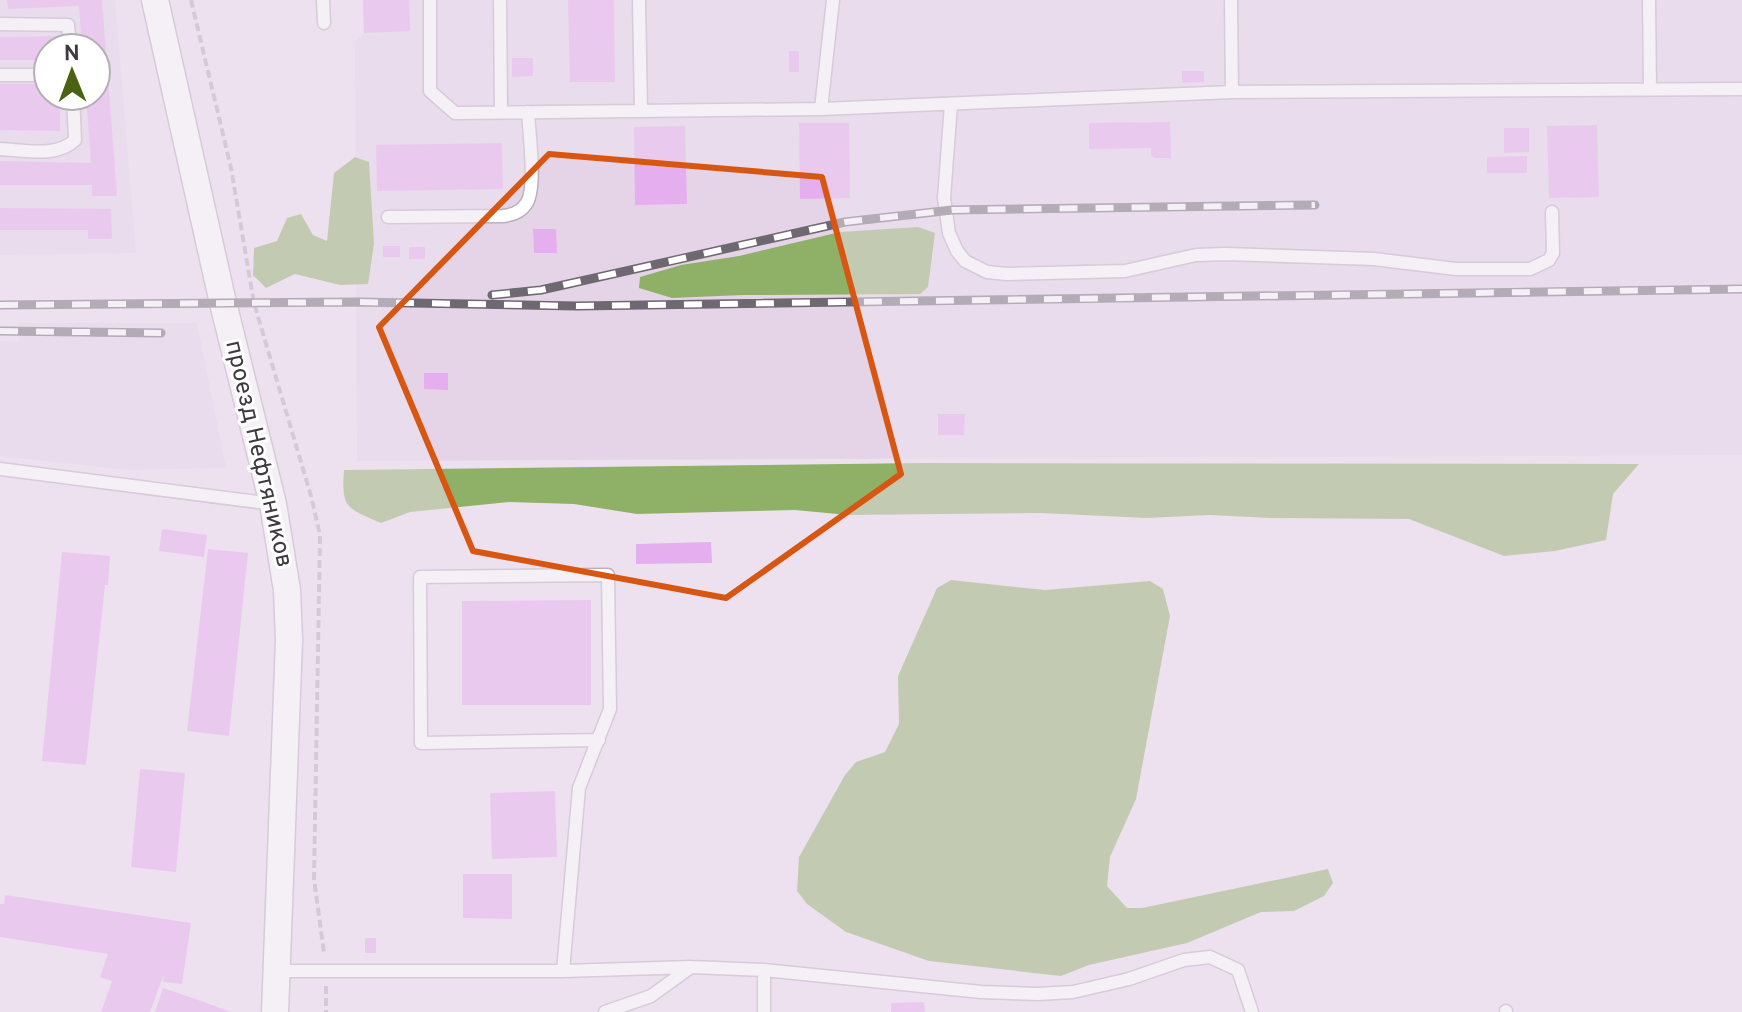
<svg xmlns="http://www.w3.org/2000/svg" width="1742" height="1012" font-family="Overpass,sans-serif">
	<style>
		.built { fill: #e5d4e8; fill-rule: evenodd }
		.forest { fill: #8fb067 }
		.building { fill: #e5aeee }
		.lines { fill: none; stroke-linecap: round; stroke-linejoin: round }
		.service-casing { stroke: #baafbc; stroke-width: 15 }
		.minor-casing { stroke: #baafbc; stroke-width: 29 }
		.path { stroke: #b7adb8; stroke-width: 4; stroke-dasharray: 8 4; stroke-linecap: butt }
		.service { stroke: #fff; stroke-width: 12 }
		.minor { stroke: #fff; stroke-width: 26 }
		.rail-casing { stroke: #6e6870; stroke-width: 9 }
		.rail { stroke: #fff; stroke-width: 6; stroke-dasharray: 18; stroke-linecap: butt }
		.marked { fill: none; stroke: #d75611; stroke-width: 6; stroke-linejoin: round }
		.labels { text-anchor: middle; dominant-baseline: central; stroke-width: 6; stroke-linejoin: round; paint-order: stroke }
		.street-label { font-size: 24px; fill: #3e3a3f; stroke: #fff }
	</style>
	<rect width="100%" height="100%" fill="#ede1ef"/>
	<path class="built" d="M 0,0 L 115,0 L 136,253 L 0,255 ZM 48,48 L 96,48 L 96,96 L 48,96 Z
		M 363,0 L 1742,0 L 1742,455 L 357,461 L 355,42 L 364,33 Z
		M 19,323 L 197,323 L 226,468 L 127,470 L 0,456 L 0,341 L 19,342 Z"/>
	<path class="forest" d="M 355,157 L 369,162 L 374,244 L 368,284 L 340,285 L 295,274 L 266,288 L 253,275 L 254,248 L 277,241 L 287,218 L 301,214 L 313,235 L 327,241 L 334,173 Z
		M 918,227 L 935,233 L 928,287 L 920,294 L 743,295 L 672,298 L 639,288 L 640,277 L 681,265 L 739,256 L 840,232 Z
		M 924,463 L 1639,464 L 1613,494 L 1606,540 L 1555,551 L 1504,556 L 1409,519 L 1270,518 L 1210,515 L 1147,518 L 1040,513 L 848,515 L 795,510 L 637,514 L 574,504 L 509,502 L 410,512 L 381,523 C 347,508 341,509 344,470 Z
		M 951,580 L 1045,590 L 1150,581 L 1163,589 L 1170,616 L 1136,799 L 1110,857 L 1107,886 L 1127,908 L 1142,908 L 1328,869 L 1333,883 L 1324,896 L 1294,911 L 1261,912 L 1187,943 L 1089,965 L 1061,976 L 929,961 L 846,932 L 807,904 L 797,891 L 799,857 L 845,775 L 856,762 L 885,752 L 899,724 L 898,676 L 937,588 Z"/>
	<path class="building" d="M 7,0 L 102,0 L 117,196 L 92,196 L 92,185 L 0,185 L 0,161 L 91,163 L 86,96 L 96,96 L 96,48 L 82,48 L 79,6 L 8,9 Z
		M 363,0 L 409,0 L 410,31 L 364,33 Z
		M 568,0 L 614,0 L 615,82 L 570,82 Z
		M 56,36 L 57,48 L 48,48 L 48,60 L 0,60 L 0,37 Z
		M 789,51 L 799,51 L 799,72 L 789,72 Z
		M 512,58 L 533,58 L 533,76 L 512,77 Z
		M 1182,71 L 1204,71 L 1204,82 L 1182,83 Z
		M 0,84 L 48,84 L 48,96 L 60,96 L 60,131 L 0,130 Z
		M 1170,122 L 1171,158 L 1154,158 L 1151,155 L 1151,148 L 1089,149 L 1089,123 Z
		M 799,123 L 849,123 L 850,198 L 800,199 Z
		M 1597,125 L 1599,197 L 1549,198 L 1547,126 Z
		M 685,126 L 687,204 L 635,205 L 634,127 Z
		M 1504,128 L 1529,128 L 1529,152 L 1504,153 Z
		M 502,143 L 503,189 L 377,191 L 376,145 Z
		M 1527,156 L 1527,173 L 1487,173 L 1487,157 Z
		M 0,208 L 111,209 L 112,239 L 88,239 L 88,230 L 0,230 Z
		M 533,229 L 556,229 L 557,253 L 534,253 Z
		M 383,246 L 400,246 L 400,257 L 383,257 Z
		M 409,247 L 425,247 L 425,259 L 409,259 Z
		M 424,373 L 448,373 L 448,390 L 424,389 Z
		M 938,414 L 965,414 L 964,435 L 938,435 Z
		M 162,529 L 207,535 L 204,557 L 159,551 Z
		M 711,542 L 712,563 L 636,564 L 636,544 Z
		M 208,549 L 248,553 L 229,736 L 187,731 Z
		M 62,552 L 110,556 L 108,585 L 105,585 L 86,765 L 42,761 Z
		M 591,600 L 591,705 L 462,705 L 462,601 Z
		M 140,769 L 185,773 L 176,872 L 131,867 Z
		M 555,791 L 557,857 L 492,859 L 490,793 Z
		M 463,874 L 512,874 L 512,919 L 463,918 Z
		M 5,895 L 191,923 L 182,984 L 163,982 L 164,974 L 150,1012 L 101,1012 L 112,981 L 100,977 L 108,954 L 0,937 L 0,904 L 4,904 Z
		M 365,938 L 376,938 L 376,953 L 365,953 Z
		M 163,988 L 204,1002 L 231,1012 L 155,1012 Z
		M 924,1002 L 925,1012 L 891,1012 L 891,1003 Z"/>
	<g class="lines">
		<defs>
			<path id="service" d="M 323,0 L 324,23
				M 430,0 L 430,91 L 455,113 L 821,109 L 1232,92 L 1742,89
				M 500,0 L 501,113
				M 639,0 L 641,111
				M 1231,0 L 1232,92
				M 1649,0 L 1650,89
				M 0,24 L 68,25 L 70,48
				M 0,75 L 48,75
				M 951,104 L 944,198 L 949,233 L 957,251 L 965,261 L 987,272 L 1007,274 L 1125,271 L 1196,255 L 1226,254 L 1374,259 L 1456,269 L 1530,269 L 1549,260 L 1553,253 L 1552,212
				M 821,109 L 833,0
				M 0,149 C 24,150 57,158 75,140 L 73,96
				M 388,217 L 503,216 C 512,215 521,212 526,204 C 537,189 529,133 528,112
				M 0,469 L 273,504
				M 764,970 L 764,1012
				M 276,971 L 563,971 L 691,967 L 764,970 L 981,992 L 1038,994 L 1073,992 L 1129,979 L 1184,960 L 1210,957 L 1238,970 L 1252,1012
				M 563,971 L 579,788 L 610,709 L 608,575 L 420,577 L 421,743 L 599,740
				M 605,1012 L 651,996 L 691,967
				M 1506,1012 L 1506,1011"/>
			<path id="minor" d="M 155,0 L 223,303 L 273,504 L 287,590 L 289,640 L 275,1012"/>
		</defs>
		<use href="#service" class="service-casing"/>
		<use href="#minor" class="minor-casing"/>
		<path class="path" d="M 191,0 L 231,168 L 254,303 L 311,496 L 320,535 L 314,879 L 324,953
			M 326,986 L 326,1012"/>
		<use href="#service" class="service"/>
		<use href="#minor" class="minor"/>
		<defs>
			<path id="rail" d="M 492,295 L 541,290 L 845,222 L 952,210 L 1315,205
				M 0,305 L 357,302 L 577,306 L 1742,289
				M 0,331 L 161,333"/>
		</defs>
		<use href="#rail" class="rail-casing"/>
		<use href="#rail" class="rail"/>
	</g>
	<path d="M0 0H1742V1012H0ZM 549,154 L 822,177 L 901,474 L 726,598 L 473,551 L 379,327 Z" fill="#ede1ef" fill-opacity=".55" fill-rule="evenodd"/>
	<path class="marked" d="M 549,154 L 822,177 L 901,474 L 726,598 L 473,551 L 379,327 Z"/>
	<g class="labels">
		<g class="street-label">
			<text transform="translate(258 454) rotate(77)">проезд Нефтяников</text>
		</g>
	</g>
	<g transform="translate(72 72) rotate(359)"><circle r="38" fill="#ffffff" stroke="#b2b0b2" stroke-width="2"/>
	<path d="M0-6L14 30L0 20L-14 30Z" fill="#4a6211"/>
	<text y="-12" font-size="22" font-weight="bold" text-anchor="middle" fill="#3e3a3f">N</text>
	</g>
</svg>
